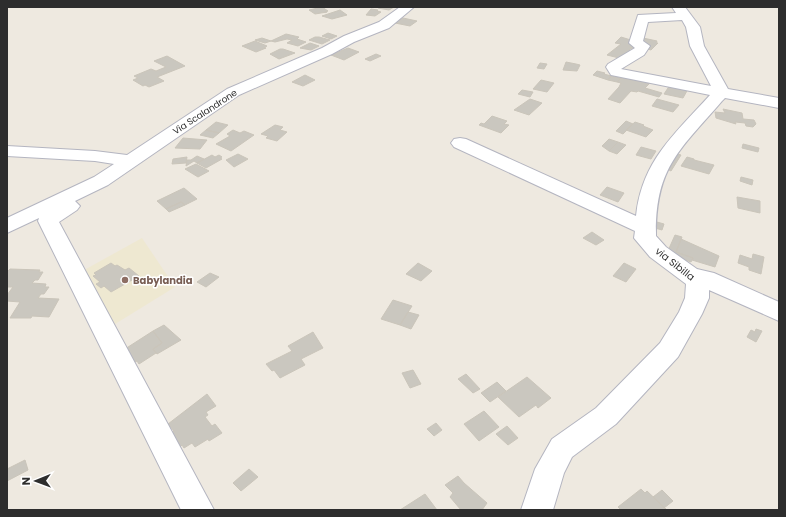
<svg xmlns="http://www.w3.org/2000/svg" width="786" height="517" font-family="Poppins,sans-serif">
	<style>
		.education { fill: #eee8d1 }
		.building { fill: #cac7bf; stroke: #cac5ba }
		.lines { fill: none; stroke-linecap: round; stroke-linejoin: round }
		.minor-casing { stroke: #b4b5c0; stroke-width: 2 }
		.minor { fill: #fff; fill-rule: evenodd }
		.education-dot { fill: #8d6e63; stroke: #fff; stroke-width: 1.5 }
		.labels { text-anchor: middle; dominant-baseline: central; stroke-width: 3; stroke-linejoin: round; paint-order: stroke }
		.far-street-label { font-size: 9px; fill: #2d2d2d; stroke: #fff }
		.street-label { font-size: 10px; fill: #2d2d2d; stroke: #fff }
		.education-label { font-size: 10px; font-weight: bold; fill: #785e54; stroke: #fff; text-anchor: start }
	</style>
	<rect width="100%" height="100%" fill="#eee9e0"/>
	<path class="education" d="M 142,238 L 175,287 L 107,329 L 77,274 Z"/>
	<path class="building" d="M 322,7 L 328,11 L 325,12 L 327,12 L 315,14 L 309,10 Z
		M 379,7 L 401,7 L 399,8 L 394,7 L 389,10 L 378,8 Z
		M 371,9 L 378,10 L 377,11 L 381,12 L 375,16 L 366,15 Z
		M 340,10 L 347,15 L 332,19 L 322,16 Z
		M 403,18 L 417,21 L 410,26 L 395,23 Z
		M 328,33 L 337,36 L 331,39 L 322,36 Z
		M 286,34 L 299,37 L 297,39 L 306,42 L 298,46 L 287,43 L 292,40 L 287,39 L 275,42 L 271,41 Z
		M 315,37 L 319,37 L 330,40 L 322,44 L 309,40 Z
		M 621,37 L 634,41 L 630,44 L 640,47 L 637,50 L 632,48 L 629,50 L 631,51 L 619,58 L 607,55 L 621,44 L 615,43 Z
		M 262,38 L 271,41 L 265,43 L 255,40 Z
		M 643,38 L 657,41 L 656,43 L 658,43 L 651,50 L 644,48 L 639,43 Z
		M 255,41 L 267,46 L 264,48 L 266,48 L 256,52 L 242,46 Z
		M 310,43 L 319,46 L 311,50 L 300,48 Z
		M 348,48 L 359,52 L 344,60 L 331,55 Z
		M 280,49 L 283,49 L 295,53 L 279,59 L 270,54 Z
		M 376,54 L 381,56 L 370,61 L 365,59 Z
		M 167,56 L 185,66 L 157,77 L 164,81 L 149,87 L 145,85 L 143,86 L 133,80 L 138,78 L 134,76 L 151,69 L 156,71 L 166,67 L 154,61 Z
		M 566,62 L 576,64 L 580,65 L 577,71 L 563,70 Z
		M 540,63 L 547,64 L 544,69 L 537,68 Z
		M 597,71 L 605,73 L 604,74 L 611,76 L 608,80 L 593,75 Z
		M 305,75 L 315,80 L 303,86 L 292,82 Z
		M 611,76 L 620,78 L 617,82 L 608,80 Z
		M 621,78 L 650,83 L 645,88 L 662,93 L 659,97 L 638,91 L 637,92 L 631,91 L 620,103 L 608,99 L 619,87 L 621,83 L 617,82 Z
		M 541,80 L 554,83 L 547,92 L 533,89 Z
		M 670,85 L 688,89 L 683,98 L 664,94 Z
		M 522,90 L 533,92 L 530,97 L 518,94 Z
		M 530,99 L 542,103 L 529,115 L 514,110 Z
		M 657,99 L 679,105 L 673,112 L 652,106 Z
		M 723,109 L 742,113 L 743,119 L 754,120 L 756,124 L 753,127 L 746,126 L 745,123 L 735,122 L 736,124 L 716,118 L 715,112 L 725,113 Z
		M 492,116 L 507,121 L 504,124 L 509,125 L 501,133 L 479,125 L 481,123 L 484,124 Z
		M 626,121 L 633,124 L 623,134 L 616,131 Z
		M 216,122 L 228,125 L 219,133 L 206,130 Z
		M 635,122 L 644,125 L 643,126 L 653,130 L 646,137 L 626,130 Z
		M 275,125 L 283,127 L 280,130 L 287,132 L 277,141 L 266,138 L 268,136 L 261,134 Z
		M 206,130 L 219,133 L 213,138 L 200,135 Z
		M 233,130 L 240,133 L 244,131 L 254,135 L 231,151 L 216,144 L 230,136 L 227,134 Z
		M 183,138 L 207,140 L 200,149 L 175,148 Z
		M 609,139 L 618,142 L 609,151 L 602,146 Z
		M 618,142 L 626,145 L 617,154 L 609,151 Z
		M 743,144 L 759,148 L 758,152 L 742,148 Z
		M 641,147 L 656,151 L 651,159 L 636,155 Z
		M 674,153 L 681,155 L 671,171 L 667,169 Z
		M 238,154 L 248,159 L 234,167 L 226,160 Z
		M 212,155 L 215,157 L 219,155 L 222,157 L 220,158 L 222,159 L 206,168 L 197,163 Z
		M 197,156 L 204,159 L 197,163 L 194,161 L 186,166 L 187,160 L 191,160 Z
		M 187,157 L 186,163 L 172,164 L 173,159 Z
		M 687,157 L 694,159 L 694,160 L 714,165 L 709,174 L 681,166 Z
		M 196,164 L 209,171 L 198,177 L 185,169 Z
		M 741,177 L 753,180 L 752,185 L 740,181 Z
		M 607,187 L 624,193 L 618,202 L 600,195 Z
		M 184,188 L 197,199 L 185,205 L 181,202 L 166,209 L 157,201 Z
		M 737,197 L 760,201 L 760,213 L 738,208 Z
		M 181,202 L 185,205 L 169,212 L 166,209 Z
		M 657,222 L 664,224 L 662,230 L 655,228 Z
		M 592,232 L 604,240 L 596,245 L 583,238 Z
		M 675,235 L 682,237 L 676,252 L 693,258 L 691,262 L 667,253 Z
		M 681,239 L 719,256 L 715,267 L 692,260 L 693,258 L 676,252 Z
		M 753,254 L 764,257 L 761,274 L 749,270 L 749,267 L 738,263 L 740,255 L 752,259 Z
		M 111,263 L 115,266 L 117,265 L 125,270 L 129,268 L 139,276 L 111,292 L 104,286 L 101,288 L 96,284 L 100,282 L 93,276 L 96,275 L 94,273 Z
		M 418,263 L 432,271 L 421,281 L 406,274 Z
		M 624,263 L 636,269 L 626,282 L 613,276 Z
		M 10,269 L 40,270 L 39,272 L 43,272 L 38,280 L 35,280 L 32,283 L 46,284 L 45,287 L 49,287 L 44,294 L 41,294 L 38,298 L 59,299 L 49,317 L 32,316 L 31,318 L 10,318 L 20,302 L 7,301 L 7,295 L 13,287 L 7,287 L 7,272 Z
		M 210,273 L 219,277 L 206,287 L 197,282 Z
		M 393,300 L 412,306 L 400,325 L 381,319 Z
		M 408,312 L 419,315 L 411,329 L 400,325 Z
		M 164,325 L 181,340 L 157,354 L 153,349 L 162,343 L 153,331 Z
		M 756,329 L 762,331 L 756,342 L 747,337 L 751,330 L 755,332 Z
		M 153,331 L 162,343 L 153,349 L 156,353 L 139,364 L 137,361 L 135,362 L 125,349 Z
		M 313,332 L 323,348 L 301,359 L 305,365 L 280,378 L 274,370 L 272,371 L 266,364 L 292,351 L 288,346 Z
		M 413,370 L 421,384 L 410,388 L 402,373 Z
		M 466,374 L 480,389 L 473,393 L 458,379 Z
		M 527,377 L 551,398 L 538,408 L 536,405 L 519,417 L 498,397 Z
		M 497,382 L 506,391 L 490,402 L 481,393 Z
		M 207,394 L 216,406 L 206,412 L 208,415 L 205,417 L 212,426 L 215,424 L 222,433 L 209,441 L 208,439 L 195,447 L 192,443 L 184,448 L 182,445 L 180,447 L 170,434 L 174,431 L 168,424 Z
		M 484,411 L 499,427 L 479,441 L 464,424 Z
		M 436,423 L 442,430 L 434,436 L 427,429 Z
		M 507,426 L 518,438 L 508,445 L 496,434 Z
		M 25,460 L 28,470 L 7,481 L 7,469 Z
		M 249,469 L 258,477 L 241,491 L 233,483 Z
		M 458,476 L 464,483 L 487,503 L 482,510 L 461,510 L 450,497 L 453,493 L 445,485 Z
		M 641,489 L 645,493 L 647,491 L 667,510 L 621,510 L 618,507 Z
		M 662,490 L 673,501 L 664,508 L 653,497 Z
		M 425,494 L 437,510 L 400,510 Z"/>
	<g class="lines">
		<defs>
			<path id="minor" d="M 400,7 L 414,7 L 389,28 L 354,42 L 332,54 L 239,95 L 108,185 L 75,201 L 80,206 L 77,210 L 59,222 L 214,510 L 181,510 L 38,221 L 39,218 L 7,233 L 7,218 L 94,177 L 114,164 L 95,161 L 7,156 L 7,146 L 95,151 L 127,155 L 227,89 L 322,48 L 344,36 L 379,22 Z
				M 672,7 L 685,7 L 700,27 L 704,46 L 728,89 L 779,98 L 779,108 L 725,98 L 722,101 C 680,150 655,167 656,236 L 666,247 L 697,269 L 714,273 L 779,302 L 779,321 L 709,290 L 709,298 L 702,314 L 678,357 L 616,424 L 572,457 L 564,473 L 553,510 L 521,510 L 535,469 L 552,439 L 596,408 L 660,343 L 679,312 L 685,298 L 686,284 L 650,257 L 634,238 L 635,231 L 454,147 L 451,143 L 454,139 L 460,138 L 466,139 L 636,216 C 642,160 675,134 710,95 L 611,75 L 606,67 L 608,64 L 635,48 L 629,43 L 638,15 L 676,13 ZM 682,20 L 686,27 L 690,46 L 711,86 L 621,69 L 644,55 L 650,46 L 643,41 L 648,22 Z"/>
		</defs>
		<use href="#minor" class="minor-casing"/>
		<use href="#minor" class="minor"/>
	</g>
	<circle class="education-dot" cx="125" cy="280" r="4"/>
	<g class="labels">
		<g class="far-street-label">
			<text transform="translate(205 112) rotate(-33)">Via Scalandrone</text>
		</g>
		<g class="street-label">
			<text transform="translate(675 264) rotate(38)">via Sibilla</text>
		</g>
		<g class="education-label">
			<text x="133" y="280">Babylandia</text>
		</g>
	</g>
	<rect width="786" height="517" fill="none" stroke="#2d2d2d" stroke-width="16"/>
	<g transform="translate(36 481) rotate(269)" stroke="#ffffff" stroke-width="3" paint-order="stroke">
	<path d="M0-3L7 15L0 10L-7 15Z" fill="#2d2d2d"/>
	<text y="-6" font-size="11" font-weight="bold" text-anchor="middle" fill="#2d2d2d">N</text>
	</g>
</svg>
